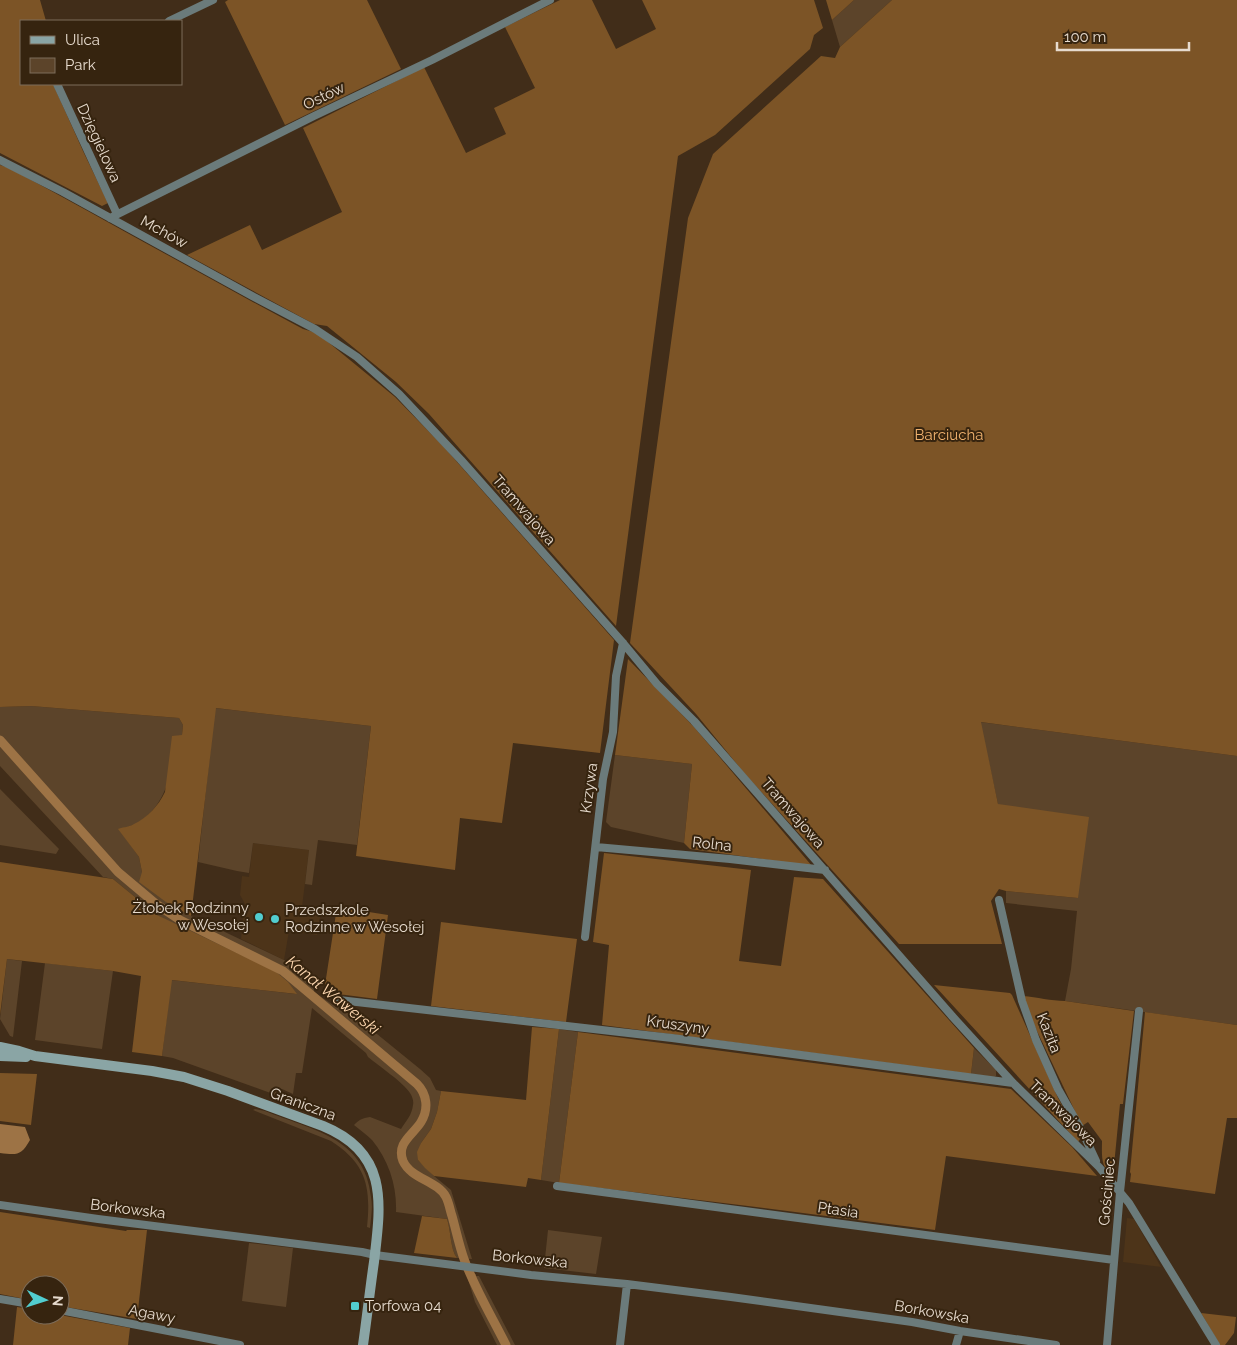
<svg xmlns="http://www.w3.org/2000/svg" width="1237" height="1345" font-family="Raleway,sans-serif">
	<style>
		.built { fill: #4d3419 }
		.green { fill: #5c442a }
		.forest { fill: #7c5426 }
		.water { fill: #9d7345 }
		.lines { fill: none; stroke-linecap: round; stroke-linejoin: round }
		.canal { stroke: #9d7345; stroke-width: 9 }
		.street { stroke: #6b7b7b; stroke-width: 8 }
		.secondary { stroke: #8aa5a5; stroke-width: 10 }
		.poi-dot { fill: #52cdcf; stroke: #36240f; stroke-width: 2 }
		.labels { text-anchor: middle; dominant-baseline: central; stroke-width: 4; stroke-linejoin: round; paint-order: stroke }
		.street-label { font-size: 15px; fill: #e7dbce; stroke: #36240f }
		.park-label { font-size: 15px; fill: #efb16e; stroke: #36240f }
		.poi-label { font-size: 15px; fill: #e7dbce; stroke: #36240f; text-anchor: start }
		.water-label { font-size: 16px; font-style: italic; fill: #fdd7b0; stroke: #36240f }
	</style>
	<rect width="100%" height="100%" fill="#412d19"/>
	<path class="built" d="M 253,843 L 309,850 L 302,907 L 292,905 L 291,908 L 321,912 L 317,935 L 289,931 L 284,960 L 241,939 L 245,904 L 240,895 L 242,876 L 249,877 Z
		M 1127,1218 L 1134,1219 L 1161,1267 L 1123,1262 Z"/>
	<path class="green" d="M 854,0 L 892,0 L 840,47 L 832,20 Z
		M 31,706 L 179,718 L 183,725 L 182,735 C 172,767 167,809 134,825 C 129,827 123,828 119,829 L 139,857 L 142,872 L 191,916 L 284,960 L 314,983 L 314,992 L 336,1007 L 345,1008 L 420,1069 L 430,1078 L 436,1090 L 441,1091 L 437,1112 L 431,1129 L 421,1143 L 418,1160 L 434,1176 L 451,1190 L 472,1259 L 457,1258 C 450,1249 451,1230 447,1219 L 396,1212 C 397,1186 389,1161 372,1140 C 367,1135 360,1130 354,1125 C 359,1120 362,1118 370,1117 L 401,1129 C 406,1121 412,1115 413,1105 C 414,1101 412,1096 410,1093 C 404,1083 379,1066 368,1057 L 366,1053 L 312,1008 L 302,1073 L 296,1073 L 293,1094 L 282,1089 L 277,1090 L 276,1095 L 173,1058 L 162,1056 L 171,980 L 296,994 L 157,915 L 113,879 L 103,877 L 0,766 L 0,707 Z
		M 215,708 L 371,726 L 357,845 L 318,840 L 312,885 L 305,884 L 309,850 L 253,843 L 249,873 L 237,871 L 198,862 Z
		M 980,722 L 1237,756 L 1237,1025 L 1065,1001 L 1071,969 L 1077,911 L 1006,903 L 1006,891 L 1078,898 L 998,804 Z
		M 615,755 L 692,764 L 684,843 L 611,827 L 606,822 Z
		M 0,789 L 59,849 L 56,854 L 0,845 Z
		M 7,959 L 22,961 L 13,1037 L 10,1036 L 0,1019 Z
		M 45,963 L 113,971 L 102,1049 L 35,1040 Z
		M 559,1029 L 578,1032 L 559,1183 L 541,1180 Z
		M 974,1048 L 996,1070 L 996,1076 L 994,1077 L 971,1074 Z
		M 255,1109 L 265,1111 C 311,1130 365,1137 371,1197 C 373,1207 371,1218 370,1228 L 367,1227 C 371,1188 367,1164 331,1141 L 253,1110 Z
		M 548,1230 L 602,1237 L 596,1274 L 544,1268 Z
		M 249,1243 L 293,1248 L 286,1307 L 242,1301 Z
		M 466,1273 L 476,1274 L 476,1276 L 479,1276 L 515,1345 L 497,1345 L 475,1302 Z"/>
	<path class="forest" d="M 0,0 L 40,0 L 46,21 L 21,21 L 21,84 L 53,84 L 83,151 L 108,203 L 102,206 L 0,153 Z
		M 228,0 L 367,0 L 401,69 L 285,125 L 225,2 Z
		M 560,0 L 592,0 L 616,49 L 656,29 L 642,0 L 814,0 L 823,28 L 814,35 L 810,49 L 715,135 L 678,156 L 616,626 L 429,414 L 396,382 L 327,326 L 314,324 L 187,255 L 250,225 L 262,250 L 342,212 L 303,128 L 424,67 L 466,153 L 506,134 L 494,108 L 535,88 L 505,27 Z
		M 826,0 L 854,0 L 832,20 Z
		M 892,0 L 1237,0 L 1237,756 L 981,722 L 998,804 L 1089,817 L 1078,898 L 1006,891 L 999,889 L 991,901 L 1002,944 L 899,944 L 745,774 L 696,714 L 630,643 L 688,218 L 713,154 L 821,56 L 835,58 L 840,47 Z
		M 0,165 L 9,168 C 107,221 204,276 303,329 L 317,333 L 395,397 L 443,446 L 614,640 L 600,753 L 513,743 L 502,823 L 460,818 L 455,870 L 356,856 L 371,726 L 216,708 L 191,916 L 166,902 L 139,882 L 142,872 L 139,857 L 118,829 C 123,827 130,827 134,824 C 147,818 159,805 165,792 L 172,736 L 182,735 L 183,725 L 179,718 L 31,706 L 0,707 Z
		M 628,659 L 694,727 L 812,866 L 690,849 L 684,843 L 692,764 L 615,755 Z
		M 604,853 L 751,870 L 739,961 L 781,966 L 794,877 L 823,879 L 974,1048 L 971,1074 L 602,1025 L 609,945 L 593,942 Z
		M 0,862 L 113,879 L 157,915 L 275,971 L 288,982 L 297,994 L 172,980 L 162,1056 L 132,1052 L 141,976 L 113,971 L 7,959 L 0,1015 Z
		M 337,907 L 388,915 L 377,999 L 330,993 L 325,985 Z
		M 441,922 L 577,939 L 566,1022 L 431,1006 Z
		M 934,985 L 1010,993 L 1012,995 L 1058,1098 L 1080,1139 L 1078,1142 Z
		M 1023,996 C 1037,997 1051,1001 1065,1001 L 1134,1011 L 1123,1104 L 1120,1104 L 1113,1176 C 1100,1168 1102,1154 1102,1141 L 1088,1122 L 1082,1126 L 1027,1010 Z
		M 1145,1012 L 1237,1025 L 1237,1118 L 1227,1118 L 1215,1194 L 1130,1182 L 1131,1174 L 1130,1172 Z
		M 532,1027 L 559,1029 L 541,1180 L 528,1178 L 526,1187 L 434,1176 L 425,1168 L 418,1160 L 417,1152 L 421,1143 L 431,1129 L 437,1112 L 441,1091 L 526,1100 Z
		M 578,1032 L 1011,1089 L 1072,1147 L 1097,1176 L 946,1156 L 935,1230 L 748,1206 L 559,1183 Z
		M 0,1073 L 37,1074 L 31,1125 L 0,1121 Z
		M 0,1212 L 126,1231 L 127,1230 L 147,1230 L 137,1319 L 60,1306 L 60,1285 L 30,1285 L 30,1300 L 0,1294 Z
		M 422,1216 L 447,1219 C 451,1230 450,1249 457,1258 L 414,1253 Z
		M 17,1307 L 30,1309 L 30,1315 L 60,1315 L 130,1328 L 128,1345 L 13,1345 Z
		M 1201,1313 L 1236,1317 L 1234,1333 L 1225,1345 L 1220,1345 Z"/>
	<path class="water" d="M 0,1124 L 25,1127 L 30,1140 C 21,1156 17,1155 0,1153 Z"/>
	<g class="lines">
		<path class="canal" d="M 0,740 L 118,872 L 156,904 L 180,920 L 283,971 L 417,1084 C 427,1094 429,1109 421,1122 C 413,1135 396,1143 403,1161 C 411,1179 438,1181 446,1197 C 449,1203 450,1210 452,1216 C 456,1230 459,1245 464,1259 C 475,1289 492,1317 506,1345"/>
		<path class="street" d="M 169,21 L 213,0
			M 57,84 L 117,214
			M 0,160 L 63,192 L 254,297 L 315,329 L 357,357 L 399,394 L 461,460 L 623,643 L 657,684 L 694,721 L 952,1016 L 1013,1083 L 1099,1167 L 1129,1203 L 1216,1345
			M 110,218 L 314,116 L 432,60 L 550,0
			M 596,847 L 730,859 L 825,870
			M 999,900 L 1022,1001 L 1036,1040 L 1058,1089 L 1083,1133 L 1096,1161
			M 585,937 L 603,779 L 613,732 L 616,676 L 623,643
			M 339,1000 L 672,1038 L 1013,1083
			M 557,1186 L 1114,1260
			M 0,1205 L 98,1219 L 362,1252 L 375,1255 L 531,1275 L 627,1284 L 731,1297 L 912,1322 L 960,1331 L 1056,1345
			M 0,1299 L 30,1304
			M 60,1310 L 240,1345
			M 620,1345 L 627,1284
			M 956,1345 L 960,1331
			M 1107,1345 L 1120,1192 L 1139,1011"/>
		<path class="secondary" d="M 0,1047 L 19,1051 L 35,1056 L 152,1071 L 184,1077 L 228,1091 L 323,1126 C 389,1153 381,1203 374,1262 C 370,1289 367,1317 363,1345
			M 0,1056 L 26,1057"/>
	</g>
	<g class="poi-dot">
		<circle cx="259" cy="917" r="5"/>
		<circle cx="275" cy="919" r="5"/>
		<rect x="350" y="1301" width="10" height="10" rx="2.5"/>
	</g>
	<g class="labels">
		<g class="street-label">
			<text transform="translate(324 96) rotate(-26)">Ostów</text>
			<text transform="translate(99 143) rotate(65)">Dzięgielowa</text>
			<text transform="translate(164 232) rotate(29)">Mchów</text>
			<text transform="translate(524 510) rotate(49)">Tramwajowa</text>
			<text transform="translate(589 788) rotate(-82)">Krzywa</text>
			<text transform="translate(793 813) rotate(49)">Tramwajowa</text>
			<text transform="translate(712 844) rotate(6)">Rolna</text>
			<text transform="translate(678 1025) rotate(8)">Kruszyny</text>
			<text transform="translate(1049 1033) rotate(68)">Kazita</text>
			<text transform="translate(303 1104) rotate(20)">Graniczna</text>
			<text transform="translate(1063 1113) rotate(44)">Tramwajowa</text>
			<text transform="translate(1107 1192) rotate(-85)">Gościniec</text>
			<text transform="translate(128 1209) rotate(7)">Borkowska</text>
			<text transform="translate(838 1210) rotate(8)">Ptasia</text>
			<text transform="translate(530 1259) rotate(6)">Borkowska</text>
			<text transform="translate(932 1312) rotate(10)">Borkowska</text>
			<text transform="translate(152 1314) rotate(11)">Agawy</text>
		</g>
		<g class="park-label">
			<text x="949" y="435">Barciucha</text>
		</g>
		<g class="poi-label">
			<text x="249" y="908" text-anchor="end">Żłobek Rodzinny<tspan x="249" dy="17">w Wesołej</tspan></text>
			<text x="285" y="910">Przedszkole<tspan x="285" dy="17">Rodzinne w Wesołej</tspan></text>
			<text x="365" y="1306">Torfowa 04</text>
		</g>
		<g class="water-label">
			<text transform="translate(333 995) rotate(39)">Kanał Wawerski</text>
		</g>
	</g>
	<rect x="20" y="20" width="162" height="65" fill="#36240f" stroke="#7d6d5b"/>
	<rect x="30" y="36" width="25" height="8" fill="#8aa5a5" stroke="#7d6d5b"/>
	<text x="65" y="45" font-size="15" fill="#e7dbce">Ulica</text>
	<rect x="30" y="58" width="25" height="15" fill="#5c442a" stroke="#7d6d5b"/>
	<text x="65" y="70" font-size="15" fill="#e7dbce">Park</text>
	<g transform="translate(45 1300) rotate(94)"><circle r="24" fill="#36240f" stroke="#7d6d5b"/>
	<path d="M0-4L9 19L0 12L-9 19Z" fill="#52cdcf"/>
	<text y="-8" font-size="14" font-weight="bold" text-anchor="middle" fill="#e7dbce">N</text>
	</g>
	<path d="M1057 42v8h132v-8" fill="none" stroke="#e7dbce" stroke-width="2.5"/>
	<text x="1064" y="42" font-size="15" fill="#e7dbce" stroke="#36240f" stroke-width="4" paint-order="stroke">100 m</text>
</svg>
